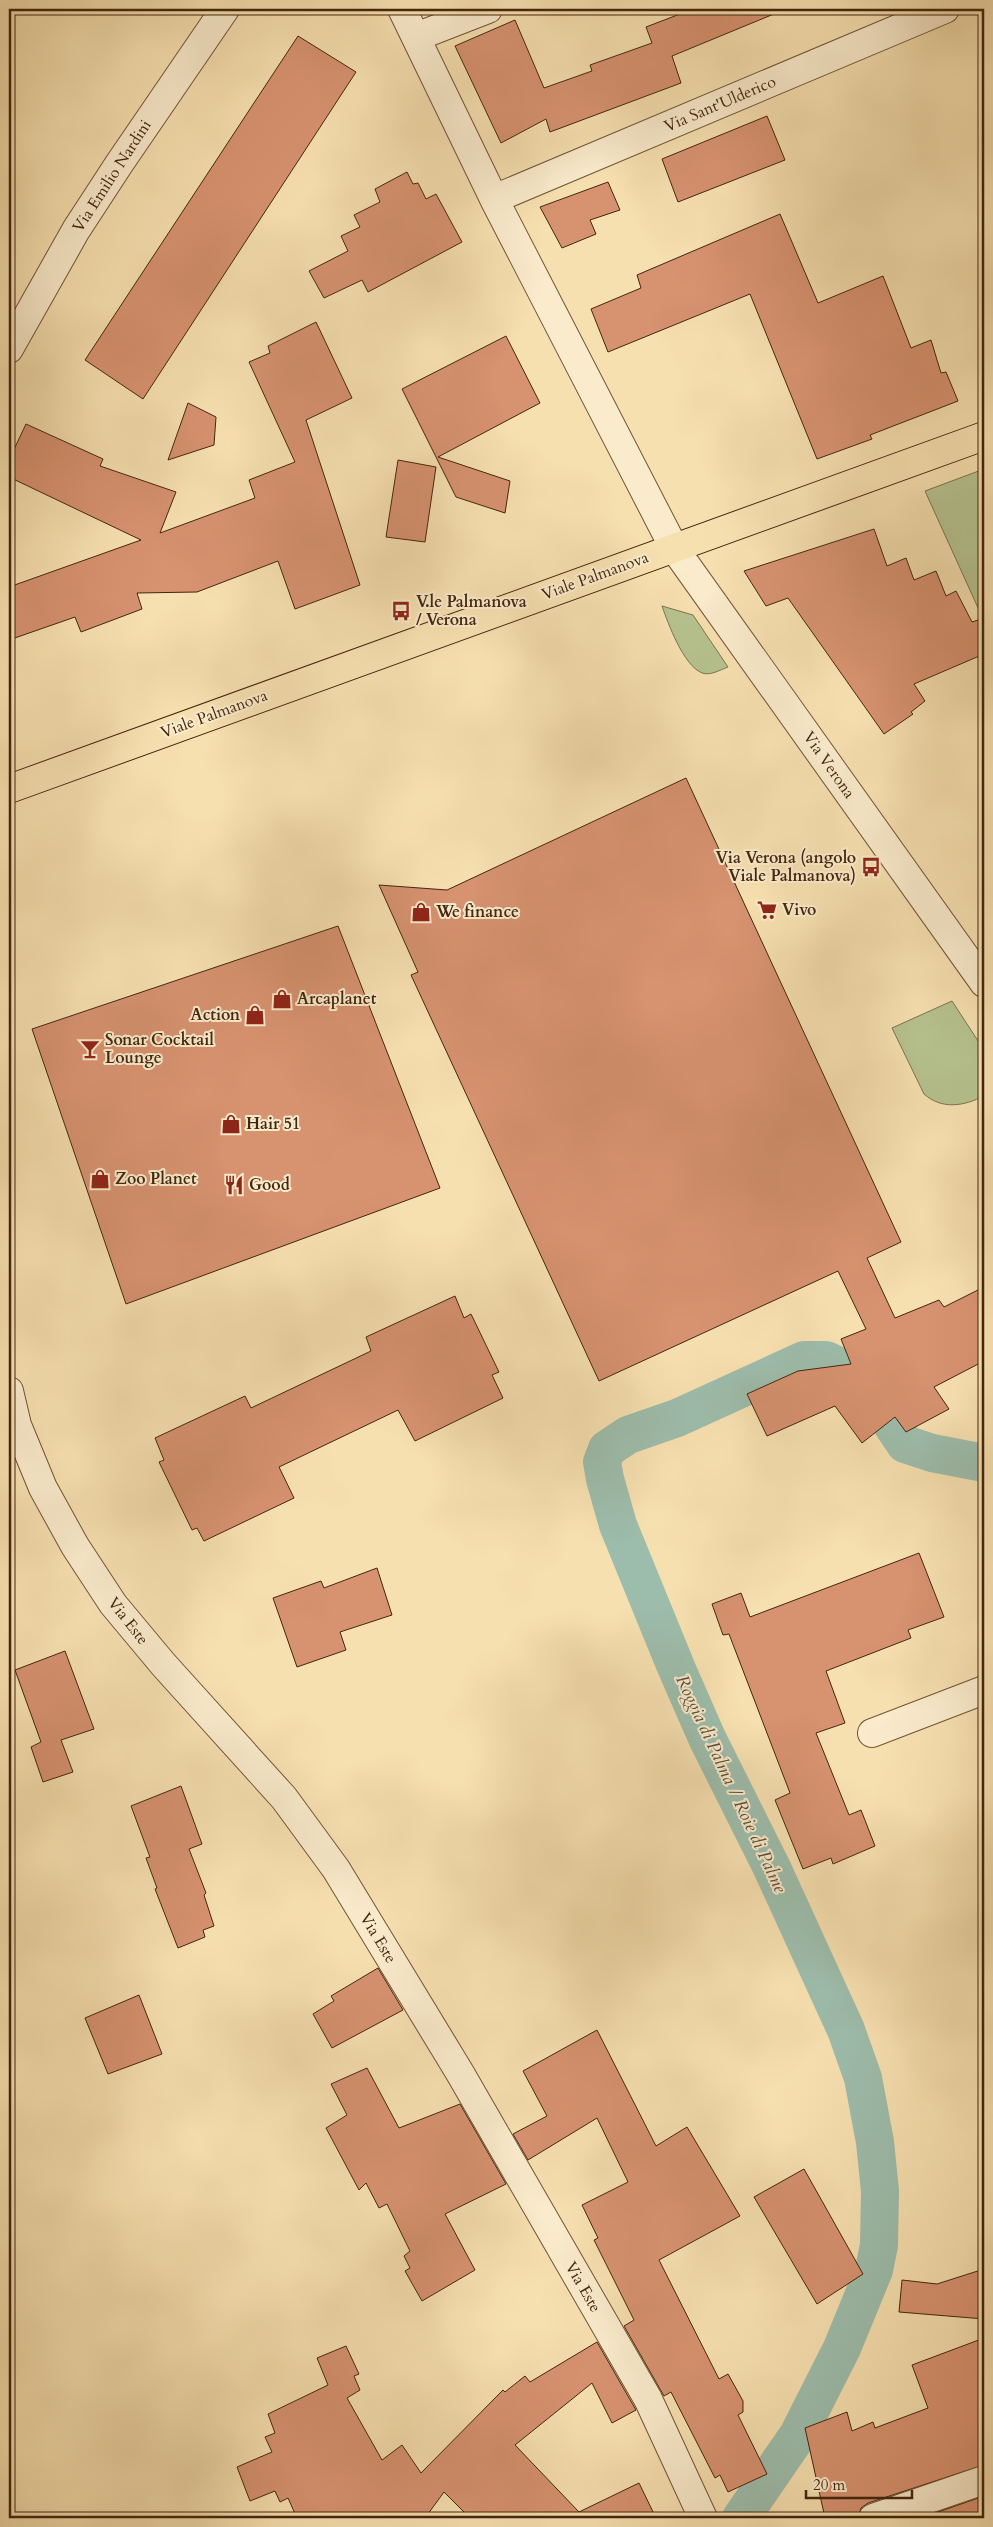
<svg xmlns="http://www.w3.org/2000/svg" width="993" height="2527" font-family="Cardo,serif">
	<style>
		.grass { fill: #b6c390; stroke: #7c744f }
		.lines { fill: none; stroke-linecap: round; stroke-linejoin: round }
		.canal { stroke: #9dbdac; stroke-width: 38 }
		.building { fill: #d79270; stroke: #43260e }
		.minor-casing { stroke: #705436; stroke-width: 30 }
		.tertiary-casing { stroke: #705436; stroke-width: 30 }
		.primary-casing { stroke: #43260e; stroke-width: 30 }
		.minor { stroke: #faebcc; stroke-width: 28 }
		.tertiary { stroke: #faebcc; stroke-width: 28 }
		.primary { stroke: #f7e0b0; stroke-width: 28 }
		.labels { text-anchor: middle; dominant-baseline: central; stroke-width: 4; stroke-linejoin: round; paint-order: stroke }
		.street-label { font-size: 16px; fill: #43260e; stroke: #faebcc }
		.poi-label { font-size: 16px; font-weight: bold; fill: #43260e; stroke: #faebcc; text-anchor: start }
		.water-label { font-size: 18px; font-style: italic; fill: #5a4c36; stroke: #faebcc }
	</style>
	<rect width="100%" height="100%" fill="#f7e0b0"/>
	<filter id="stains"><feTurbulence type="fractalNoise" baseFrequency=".004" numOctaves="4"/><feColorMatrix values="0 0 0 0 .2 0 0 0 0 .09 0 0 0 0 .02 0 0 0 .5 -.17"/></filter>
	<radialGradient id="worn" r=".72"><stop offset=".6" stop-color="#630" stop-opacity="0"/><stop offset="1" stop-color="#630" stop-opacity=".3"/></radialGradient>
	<path class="grass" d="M 984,469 L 984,621 L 925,491 Z
		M 662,606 L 693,615 L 728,667 C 720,670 710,676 702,673 C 683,665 668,623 662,606 Z
		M 952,1001 L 984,1050 L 984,1096 C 964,1106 942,1110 924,1094 L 892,1028 Z"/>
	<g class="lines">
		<path class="canal" d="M 741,2518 L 798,2435 L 842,2348 L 874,2270 L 879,2245 L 880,2191 L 875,2142 L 863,2078 L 846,2030 L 772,1868 L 707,1738 L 676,1667 L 618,1525 L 605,1479 L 602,1462 L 607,1449 L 628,1435 L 677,1418 L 804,1360 L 826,1360 L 849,1371 L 874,1398 L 905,1444 L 932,1453 L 984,1463"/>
	</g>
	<path class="building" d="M 693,9 L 786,9 L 672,56 L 681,83 L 550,132 L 546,119 L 501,143 L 455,46 L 515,20 L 544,88 L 592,71 L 590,65 L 652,43 L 646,27 Z
		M 298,36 L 356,72 L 143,399 L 85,360 Z
		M 767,116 L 785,160 L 678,202 L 662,159 Z
		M 407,172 L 413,184 L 418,183 L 426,199 L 436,194 L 462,242 L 368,292 L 362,280 L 324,298 L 309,271 L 348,251 L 341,236 L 360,227 L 354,215 L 380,202 L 375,189 Z
		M 608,182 L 620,210 L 590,220 L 596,234 L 562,248 L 540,207 Z
		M 780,214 L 818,303 L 883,276 L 911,348 L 931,340 L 941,373 L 946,372 L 958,401 L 870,435 L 872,439 L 817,459 L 750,294 L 608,352 L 591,309 L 641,288 L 637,275 Z
		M 316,322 L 352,398 L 306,420 L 360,585 L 295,609 L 278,561 L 197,592 L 137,593 L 142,609 L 81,632 L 75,617 L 9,640 L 9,587 L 141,540 L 9,477 L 9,460 L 26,424 L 103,459 L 100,466 L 176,492 L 160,533 L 255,498 L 249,480 L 295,462 L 249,362 L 270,353 L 268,346 Z
		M 506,336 L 540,403 L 438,457 L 510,481 L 505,513 L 456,497 L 402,389 Z
		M 188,403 L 216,417 L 214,445 L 168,460 Z
		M 398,460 L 436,467 L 425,542 L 386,537 Z
		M 874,529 L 887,566 L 906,558 L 914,580 L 936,571 L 946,596 L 956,591 L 972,622 L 984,618 L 984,654 L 914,684 L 925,701 L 911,712 L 913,714 L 884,734 L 788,598 L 766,606 L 744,571 Z
		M 686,778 L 901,1242 L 867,1258 L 895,1318 L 939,1300 L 944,1307 L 984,1287 L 984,1361 L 934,1387 L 949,1409 L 906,1432 L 895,1417 L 862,1443 L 835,1406 L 767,1436 L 747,1394 L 798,1371 L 851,1364 L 841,1339 L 866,1329 L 838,1271 L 599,1381 L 411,975 L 418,972 L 379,885 L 447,890 Z
		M 338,926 L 440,1188 L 126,1304 L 32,1029 Z
		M 455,1296 L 464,1318 L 471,1314 L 499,1372 L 492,1375 L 503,1398 L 415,1441 L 398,1410 L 279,1467 L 294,1498 L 204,1541 L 197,1528 L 192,1530 L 159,1462 L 164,1460 L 155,1438 L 245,1396 L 251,1408 L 371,1351 L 366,1337 Z
		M 919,1553 L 944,1617 L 908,1630 L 911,1638 L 826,1671 L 845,1723 L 816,1733 L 849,1815 L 861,1810 L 875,1846 L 833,1864 L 831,1858 L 803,1869 L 775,1800 L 790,1793 L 729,1634 L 723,1635 L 712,1604 L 741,1593 L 750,1617 Z
		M 377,1568 L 392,1615 L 340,1632 L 346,1650 L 297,1667 L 273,1598 L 321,1581 L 324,1588 Z
		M 65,1651 L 94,1729 L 61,1740 L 73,1772 L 43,1782 L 31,1747 L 41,1742 L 15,1670 Z
		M 181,1786 L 202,1844 L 189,1849 L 206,1893 L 204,1895 L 214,1926 L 203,1930 L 205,1937 L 178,1948 L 155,1889 L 157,1888 L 146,1858 L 150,1857 L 131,1806 Z
		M 378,1968 L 403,2010 L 332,2048 L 313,2014 L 334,2001 L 331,1996 Z
		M 139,1995 L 162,2054 L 108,2074 L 85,2018 Z
		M 597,2030 L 656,2146 L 687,2127 L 740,2216 L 659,2260 L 719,2379 L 728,2374 L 743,2401 L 743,2412 L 738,2415 L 767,2474 L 728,2492 L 720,2475 L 715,2478 L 671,2392 L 664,2396 L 624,2326 L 634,2320 L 594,2240 L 598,2238 L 582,2205 L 628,2182 L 597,2118 L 528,2160 L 513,2134 L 547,2116 L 523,2071 Z
		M 367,2068 L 399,2128 L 460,2104 L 506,2184 L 445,2214 L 475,2270 L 422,2301 L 405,2271 L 410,2268 L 404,2256 L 410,2251 L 387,2204 L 379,2208 L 366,2183 L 359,2190 L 326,2128 L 347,2115 L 331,2084 Z
		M 804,2169 L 863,2274 L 817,2304 L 754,2197 Z
		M 984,2269 L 984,2319 L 899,2312 L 902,2280 L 937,2284 Z
		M 984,2338 L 984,2465 L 868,2503 L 861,2508 L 858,2518 L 825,2518 L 805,2428 L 847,2412 L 852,2431 L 873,2422 L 875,2428 L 928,2408 L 912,2365 Z
		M 597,2342 L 636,2410 L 612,2423 L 592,2383 L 515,2445 L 579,2512 L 639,2483 L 656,2518 L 470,2518 L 444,2492 L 425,2518 L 297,2518 L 288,2498 L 280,2502 L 275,2491 L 250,2501 L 237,2467 L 272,2452 L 265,2437 L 275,2433 L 268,2414 L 328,2385 L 317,2358 L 346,2346 L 359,2374 L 354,2376 L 360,2390 L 347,2398 L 382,2460 L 402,2445 L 421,2473 L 503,2390 L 505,2392 L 525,2376 L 530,2382 Z
		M 984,2496 L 984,2518 L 921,2518 Z"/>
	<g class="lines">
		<defs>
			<path id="minor" d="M 402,9 L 494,199 L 674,548 L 984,983
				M 416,37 L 488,9
				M 494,199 L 945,9
				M 9,349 L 76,230 L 119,164 L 225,9
				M 9,1391 L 17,1425 L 43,1488 L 75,1546 L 113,1604 L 163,1664 L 284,1798 L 336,1869 L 460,2073 L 648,2399 L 703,2518
				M 872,1733 L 984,1690"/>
			<path id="tertiary" d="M 873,2518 L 984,2480"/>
			<path id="primary" d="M 9,789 L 984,436"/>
		</defs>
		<use href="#minor" class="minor-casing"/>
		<use href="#tertiary" class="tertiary-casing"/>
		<use href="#primary" class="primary-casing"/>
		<use href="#minor" class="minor"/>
		<use href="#tertiary" class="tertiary"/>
		<use href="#primary" class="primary"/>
	</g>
	<defs>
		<symbol id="bus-bare" viewBox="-9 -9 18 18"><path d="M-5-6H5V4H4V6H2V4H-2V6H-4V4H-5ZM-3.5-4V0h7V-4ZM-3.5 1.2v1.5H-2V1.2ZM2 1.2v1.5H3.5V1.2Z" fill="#8f2418" stroke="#faebcc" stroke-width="2.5" paint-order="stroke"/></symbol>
		<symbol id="supermarket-bare" viewBox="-9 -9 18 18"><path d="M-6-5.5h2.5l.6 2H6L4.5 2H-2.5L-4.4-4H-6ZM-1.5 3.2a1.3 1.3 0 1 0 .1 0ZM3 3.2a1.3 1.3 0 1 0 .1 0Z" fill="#8f2418" stroke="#faebcc" stroke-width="2.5" paint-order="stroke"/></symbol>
		<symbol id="shop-bare" viewBox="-9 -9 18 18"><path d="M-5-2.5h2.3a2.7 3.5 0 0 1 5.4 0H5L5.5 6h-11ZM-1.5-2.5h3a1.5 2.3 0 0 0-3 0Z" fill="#8f2418" stroke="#faebcc" stroke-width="2.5" paint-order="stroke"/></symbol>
		<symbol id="bar-bare" viewBox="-9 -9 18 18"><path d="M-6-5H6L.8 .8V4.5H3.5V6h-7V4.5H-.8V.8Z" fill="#8f2418" stroke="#faebcc" stroke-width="2.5" paint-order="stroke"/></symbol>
		<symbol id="restaurant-bare" viewBox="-9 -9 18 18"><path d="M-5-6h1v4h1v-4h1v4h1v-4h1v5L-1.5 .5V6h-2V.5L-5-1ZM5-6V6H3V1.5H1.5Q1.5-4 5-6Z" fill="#8f2418" stroke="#faebcc" stroke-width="2.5" paint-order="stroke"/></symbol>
	</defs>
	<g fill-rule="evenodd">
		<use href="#bus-bare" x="387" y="597" width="28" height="28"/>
		<use href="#bus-bare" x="857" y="853" width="28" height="28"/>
		<use href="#supermarket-bare" x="753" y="896" width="28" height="28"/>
		<use href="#shop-bare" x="407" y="898" width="28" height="28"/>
		<use href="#shop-bare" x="268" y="985" width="28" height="28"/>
		<use href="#shop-bare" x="241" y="1001" width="28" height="28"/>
		<use href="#bar-bare" x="76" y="1035" width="28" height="28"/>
		<use href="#shop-bare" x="217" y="1110" width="28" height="28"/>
		<use href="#shop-bare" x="86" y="1165" width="28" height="28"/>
		<use href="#restaurant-bare" x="220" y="1171" width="28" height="28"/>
	</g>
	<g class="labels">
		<g class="street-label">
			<text transform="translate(720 104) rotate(-23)">Via Sant'Ulderico</text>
			<text transform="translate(112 176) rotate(-57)">Via Emilio Nardini</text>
			<text transform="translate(595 576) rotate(-20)">Viale Palmanova</text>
			<text transform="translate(214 714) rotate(-20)">Viale Palmanova</text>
			<text transform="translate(829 765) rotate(55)">Via Verona</text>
			<text transform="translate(128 1621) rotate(52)">Via Este</text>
			<text transform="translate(378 1938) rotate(59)">Via Este</text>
			<text transform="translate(583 2287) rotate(60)">Via Este</text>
		</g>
		<g class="poi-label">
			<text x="416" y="602">V.le Palmanova<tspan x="416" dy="18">/ Verona</tspan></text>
			<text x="856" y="858" text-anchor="end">Via Verona (angolo<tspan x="856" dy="18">Viale Palmanova)</tspan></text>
			<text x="782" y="910">Vivo</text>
			<text x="436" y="912">We finance</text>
			<text x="297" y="999">Arcaplanet</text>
			<text x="240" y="1015" text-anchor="end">Action</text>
			<text x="105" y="1040">Sonar Cocktail<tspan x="105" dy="18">Lounge</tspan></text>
			<text x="246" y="1124">Hair 51</text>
			<text x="115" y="1179">Zoo Planet</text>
			<text x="249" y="1185">Good</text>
		</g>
		<g class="water-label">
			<text transform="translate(731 1784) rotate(65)">Roggia di Palma / Roie di Palme</text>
		</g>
	</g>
	<rect width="993" height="2527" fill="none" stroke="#f7e0b0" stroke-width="30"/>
	<rect x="10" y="10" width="973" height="2507" fill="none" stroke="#43260e" stroke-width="2.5"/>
	<rect x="15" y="15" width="963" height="2497" fill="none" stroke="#43260e"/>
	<path d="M806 2490v8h106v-8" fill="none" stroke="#43260e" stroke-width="2.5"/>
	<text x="813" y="2490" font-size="15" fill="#43260e" stroke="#faebcc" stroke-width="4" paint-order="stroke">20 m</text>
	<rect width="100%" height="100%" filter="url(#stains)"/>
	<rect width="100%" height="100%" fill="url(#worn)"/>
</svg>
